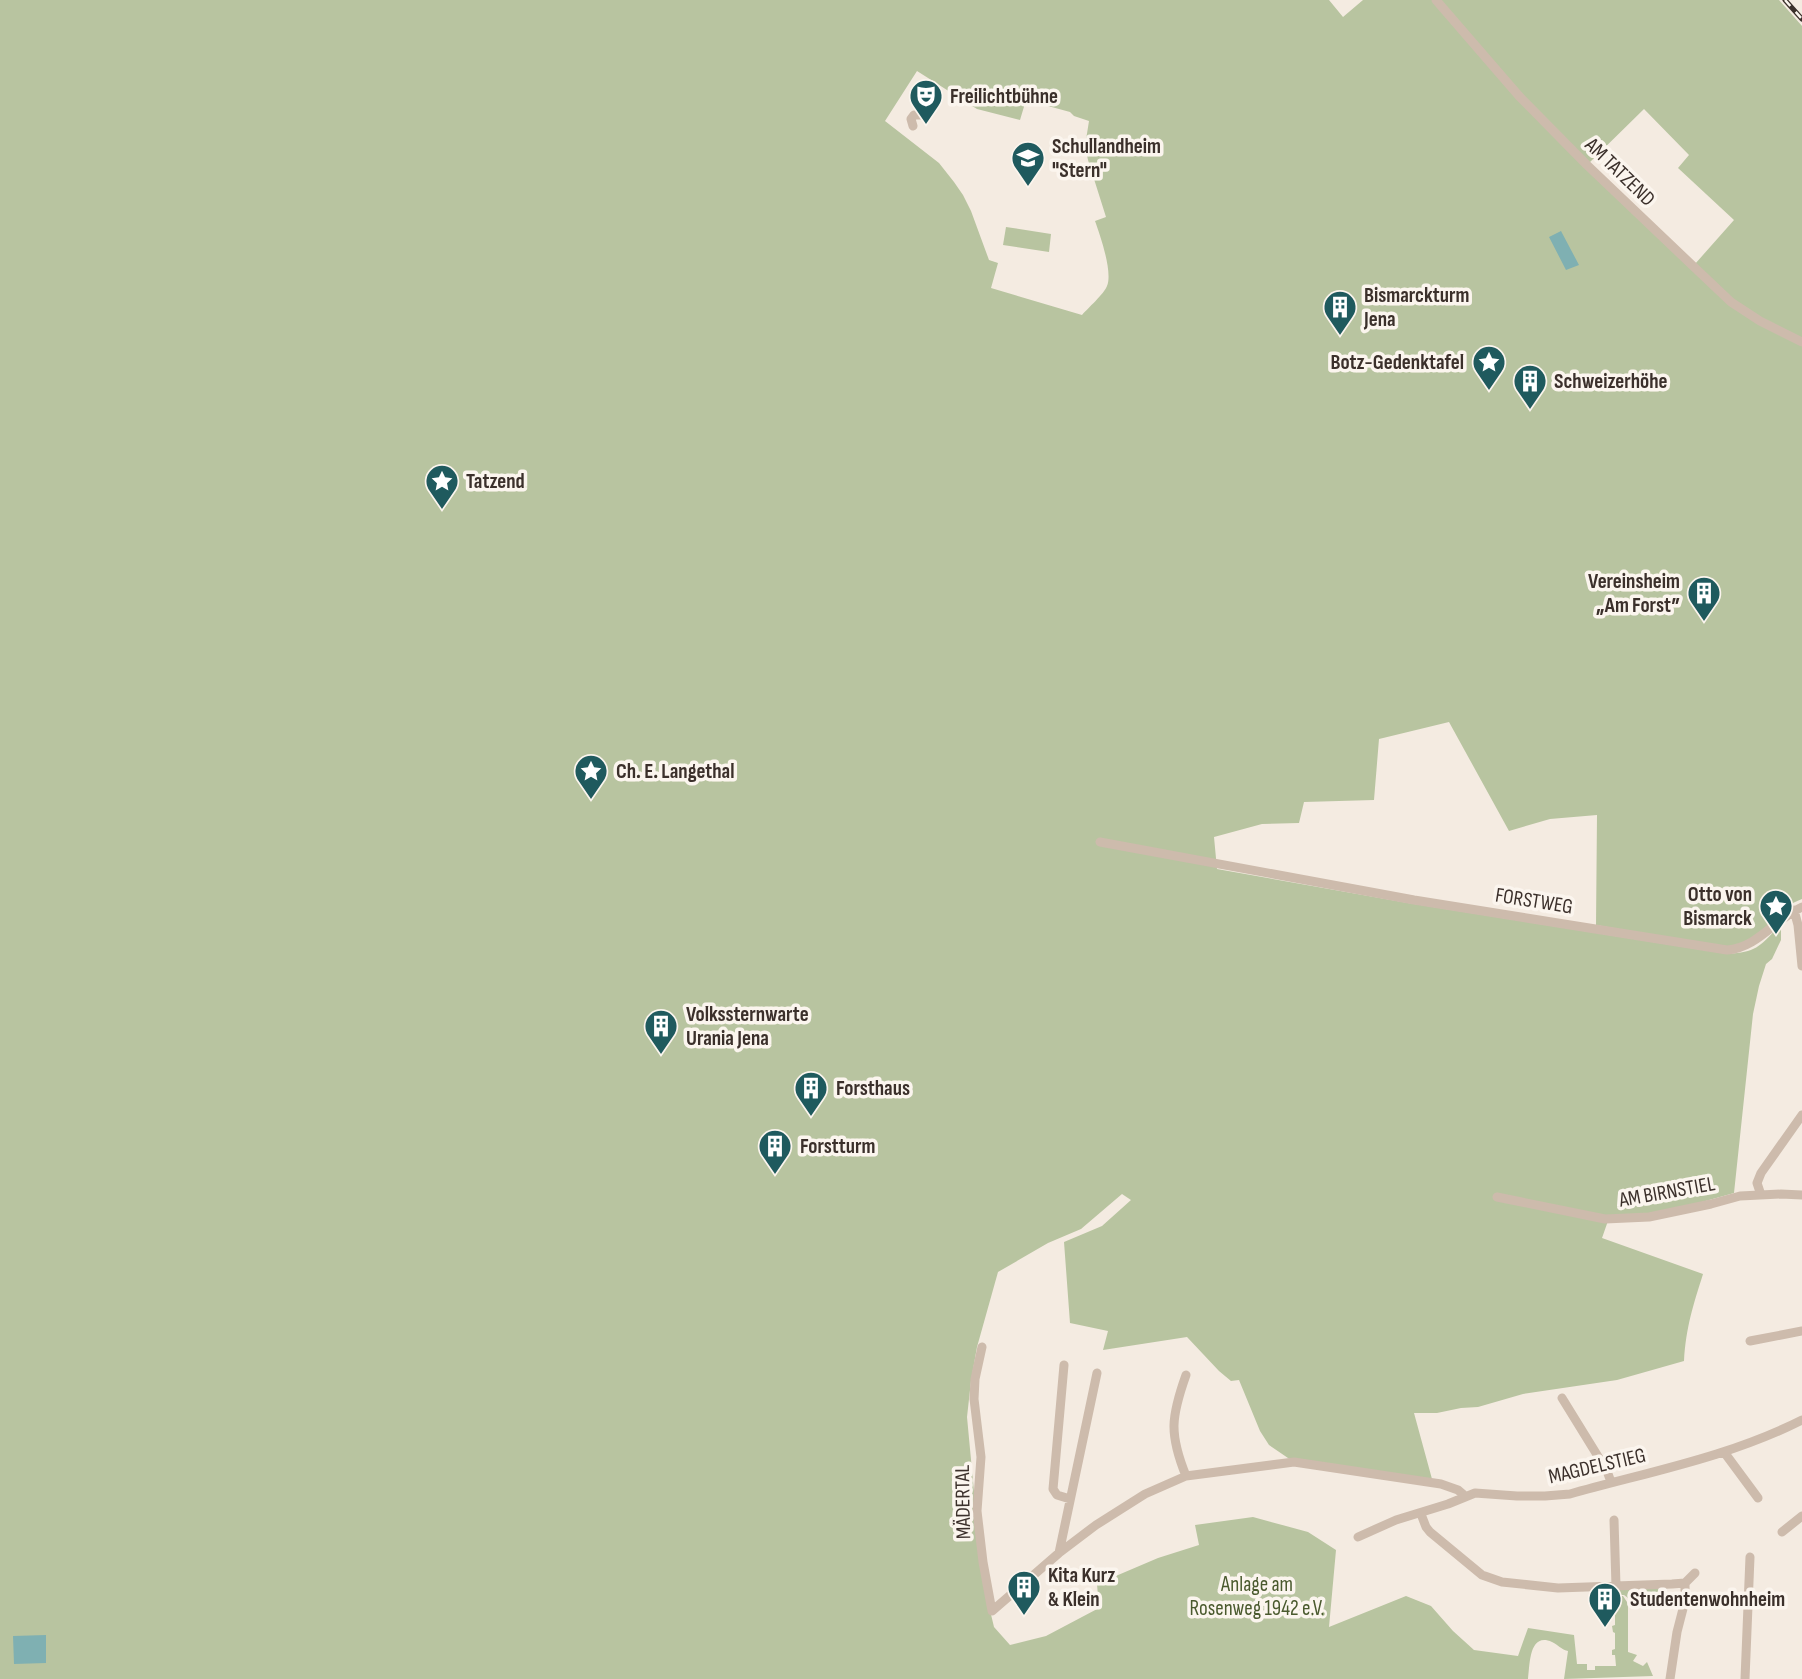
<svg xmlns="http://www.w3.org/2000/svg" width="1802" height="1679" font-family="'Sofia Sans Condensed',sans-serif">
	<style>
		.green { fill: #b8c4a0; fill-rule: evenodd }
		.water { fill: #7fb0b2 }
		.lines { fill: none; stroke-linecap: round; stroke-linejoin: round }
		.street { stroke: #cdbbac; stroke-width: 9 }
		.rail-casing { stroke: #3b302b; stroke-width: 5 }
		.rail { stroke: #fbf5ee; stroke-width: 2.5; stroke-dasharray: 8; stroke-linecap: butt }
		.labels { text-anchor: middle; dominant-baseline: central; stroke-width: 7; stroke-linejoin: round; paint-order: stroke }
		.poi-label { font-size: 21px; font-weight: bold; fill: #3b302b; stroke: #fbf5ee; text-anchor: start }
		.street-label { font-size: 21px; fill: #3b302b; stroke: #fbf5ee }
		.park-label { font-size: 21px; fill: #4a5a2e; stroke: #fbf5ee }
	</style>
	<rect width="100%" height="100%" fill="#f4ebe1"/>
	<path class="green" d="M 0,0 L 1329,0 L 1343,17 L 1363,0 L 1432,0 L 1517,98 L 1585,167 L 1730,304 L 1757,323 L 1762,318 L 1733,300 L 1695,264 L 1734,220 L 1678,168 L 1689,155 L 1644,109 L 1588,164 L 1522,95 L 1438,0 L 1779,0 L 1802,26 L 1802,899 C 1789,904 1781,910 1771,919 L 1772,921 L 1751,941 L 1736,947 L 1711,945 L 1596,925 L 1597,815 L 1550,819 L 1509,831 L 1449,722 L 1379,739 L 1374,800 L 1304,802 L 1299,823 L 1262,824 L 1214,837 L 1217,869 L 1408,903 L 1728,954 C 1755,952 1760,947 1777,928 L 1781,927 L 1781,940 L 1772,959 L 1766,964 L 1759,986 L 1753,1014 L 1734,1193 L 1663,1213 L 1609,1218 L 1602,1238 L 1703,1274 C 1693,1306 1686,1327 1684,1361 L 1617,1380 L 1523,1394 L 1478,1407 L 1461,1408 L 1437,1413 L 1414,1413 L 1432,1479 L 1288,1458 L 1269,1445 L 1260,1431 L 1239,1380 L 1231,1381 L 1219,1371 L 1187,1337 L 1103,1350 L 1108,1331 L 1070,1323 L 1064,1242 L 1102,1226 L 1131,1200 L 1122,1194 L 1081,1229 L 1048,1243 L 998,1272 L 977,1347 L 971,1381 L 967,1417 L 982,1577 L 994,1627 L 1010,1645 L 1046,1636 L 1099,1608 L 1097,1584 L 1158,1558 L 1199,1545 L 1195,1525 L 1253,1517 L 1308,1532 L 1336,1550 L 1329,1627 L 1406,1596 L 1431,1606 L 1453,1631 L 1474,1650 L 1518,1656 L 1528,1628 L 1574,1635 L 1577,1664 L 1587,1664 L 1587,1670 L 1595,1670 L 1595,1666 L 1616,1666 L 1615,1655 L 1612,1655 L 1612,1650 L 1615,1649 L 1615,1633 L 1613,1632 L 1612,1626 L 1615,1625 L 1615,1611 L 1613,1611 L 1613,1606 L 1615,1606 L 1614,1596 L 1623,1596 L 1627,1602 L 1628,1607 L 1628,1652 L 1637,1655 L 1633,1661 L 1643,1666 L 1647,1662 L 1653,1676 L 1564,1679 L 1568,1651 C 1560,1649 1559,1645 1552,1642 C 1529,1632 1530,1664 1528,1679 L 0,1679 ZM 917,71 L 977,109 L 1020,120 L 1026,100 L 1070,112 L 1074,116 L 1089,121 L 1085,146 L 1088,160 L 1106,217 L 1095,221 C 1100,235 1113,272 1107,286 C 1104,294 1088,308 1082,315 L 991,288 L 998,263 L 989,260 L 971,211 L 963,195 L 954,182 L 939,163 L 885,121 Z
		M 1006,227 L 1051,234 L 1049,252 L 1003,245 Z
		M 1669,1586 L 1659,1596 L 1628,1598 L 1624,1595 L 1594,1595 L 1594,1590 Z"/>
	<path class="water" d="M 1561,231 L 1579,265 L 1566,270 L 1549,237 Z
		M 46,1635 L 46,1663 L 14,1664 L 13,1636 Z"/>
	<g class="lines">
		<path class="street" d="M 1436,0 L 1519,96 L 1587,165 L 1693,266 L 1731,302 L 1760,321 L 1802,342
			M 913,126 L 911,119 L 914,115 L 922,115
			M 1100,842 L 1414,900 L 1727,950 C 1757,948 1775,919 1802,907
			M 1794,910 L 1798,925 L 1802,966
			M 1761,1195 L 1757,1183 L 1761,1173 L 1802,1115
			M 1497,1197 L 1605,1219 L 1649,1217 L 1711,1204 L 1740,1196 L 1781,1194 L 1802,1195
			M 1750,1341 L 1802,1331
			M 982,1347 L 975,1379 L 974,1399 L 981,1457 L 977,1511 L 983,1562 L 992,1611
			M 1064,1365 L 1053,1489 L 1057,1495 L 1070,1499
			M 1186,1375 C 1171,1417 1169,1434 1186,1476
			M 1562,1398 L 1607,1471 L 1611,1482
			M 1724,1452 L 1758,1498
			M 1421,1514 L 1426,1527 L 1430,1532 L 1482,1575 L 1502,1582 L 1558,1588 L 1672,1584 L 1685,1583 L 1695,1573
			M 1614,1520 L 1616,1586
			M 1782,1532 L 1802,1516
			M 1358,1537 L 1396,1520 L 1448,1504 L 1475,1493 L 1517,1496 L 1545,1496 L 1570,1494 C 1648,1472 1729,1457 1802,1420
			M 1059,1553 L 1097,1373
			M 992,1611 L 1059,1553 L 1096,1525 L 1145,1494 L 1186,1476 L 1294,1462 L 1441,1484 L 1458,1490 L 1465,1496
			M 1670,1679 L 1677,1632 L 1685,1601 L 1685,1583
			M 1745,1679 L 1750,1557"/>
		<defs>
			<path id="rail" d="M 1785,0 L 1802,19"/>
		</defs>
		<use href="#rail" class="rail-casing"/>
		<use href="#rail" class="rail"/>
	</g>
	<defs>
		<symbol id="theatre-pin" viewBox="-11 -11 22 30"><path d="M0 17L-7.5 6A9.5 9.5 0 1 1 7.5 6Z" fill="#1f5a5e" stroke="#fbf5ee"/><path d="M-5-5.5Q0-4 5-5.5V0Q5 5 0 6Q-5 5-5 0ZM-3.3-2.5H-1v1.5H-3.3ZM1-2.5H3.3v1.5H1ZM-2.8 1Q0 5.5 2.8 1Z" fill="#fff"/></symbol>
		<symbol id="school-pin" viewBox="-11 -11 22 30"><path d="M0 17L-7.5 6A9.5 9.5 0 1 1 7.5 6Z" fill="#1f5a5e" stroke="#fbf5ee"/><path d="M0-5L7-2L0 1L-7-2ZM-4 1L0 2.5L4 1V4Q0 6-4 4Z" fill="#fff"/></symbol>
		<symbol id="building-pin" viewBox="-11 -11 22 30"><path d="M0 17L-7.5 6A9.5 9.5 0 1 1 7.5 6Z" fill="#1f5a5e" stroke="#fbf5ee"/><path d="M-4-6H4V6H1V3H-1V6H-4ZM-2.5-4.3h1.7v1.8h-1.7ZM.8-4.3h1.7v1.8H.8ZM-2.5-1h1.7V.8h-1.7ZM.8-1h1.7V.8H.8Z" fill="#fff"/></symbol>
		<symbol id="sight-pin" viewBox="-11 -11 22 30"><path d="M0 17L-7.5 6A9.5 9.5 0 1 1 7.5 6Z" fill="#1f5a5e" stroke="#fbf5ee"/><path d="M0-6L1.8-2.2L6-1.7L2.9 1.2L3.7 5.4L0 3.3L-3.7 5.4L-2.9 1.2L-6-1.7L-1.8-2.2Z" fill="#fff"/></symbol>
	</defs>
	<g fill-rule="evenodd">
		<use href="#theatre-pin" x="907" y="77" width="38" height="52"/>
		<use href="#school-pin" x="1009" y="139" width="38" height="52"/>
		<use href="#building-pin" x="1321" y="288" width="38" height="52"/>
		<use href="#sight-pin" x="1470" y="343" width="38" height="52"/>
		<use href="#building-pin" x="1511" y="362" width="38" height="52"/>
		<use href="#sight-pin" x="423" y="462" width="38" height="52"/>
		<use href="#building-pin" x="1685" y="574" width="38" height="52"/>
		<use href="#sight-pin" x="572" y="752" width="38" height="52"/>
		<use href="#sight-pin" x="1757" y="887" width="38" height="52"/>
		<use href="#building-pin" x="642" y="1007" width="38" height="52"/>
		<use href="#building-pin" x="792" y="1069" width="38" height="52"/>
		<use href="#building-pin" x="756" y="1127" width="38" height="52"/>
		<use href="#building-pin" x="1005" y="1568" width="38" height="52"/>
		<use href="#building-pin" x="1586" y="1580" width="38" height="52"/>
	</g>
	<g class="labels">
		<g class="poi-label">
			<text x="950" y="96">Freilichtbühne</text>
			<text x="1052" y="146">Schullandheim<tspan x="1052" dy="24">"Stern"</tspan></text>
			<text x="1364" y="295">Bismarckturm<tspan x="1364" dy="24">Jena</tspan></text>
			<text x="1464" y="362" text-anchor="end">Botz-Gedenktafel</text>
			<text x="1554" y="381">Schweizerhöhe</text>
			<text x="466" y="481">Tatzend</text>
			<text x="1680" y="581" text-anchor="end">Vereinsheim<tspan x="1680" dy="24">„Am Forst”</tspan></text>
			<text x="616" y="771">Ch. E. Langethal</text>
			<text x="1752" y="894" text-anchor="end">Otto von<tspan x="1752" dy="24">Bismarck</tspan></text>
			<text x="686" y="1014">Volkssternwarte<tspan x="686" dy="24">Urania Jena</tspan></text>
			<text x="836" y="1088">Forsthaus</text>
			<text x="800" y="1146">Forstturm</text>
			<text x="1048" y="1575">Kita Kurz<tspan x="1048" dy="24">&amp; Klein</tspan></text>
			<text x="1630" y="1599">Studentenwohnheim</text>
		</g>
		<g class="street-label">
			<text transform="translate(1620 172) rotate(44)">AM TATZEND</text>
			<text transform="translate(1534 901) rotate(9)">FORSTWEG</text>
			<text transform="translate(1667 1192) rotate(-10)">AM BIRNSTIEL</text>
			<text transform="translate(1597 1466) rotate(-13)">MAGDELSTIEG</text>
			<text transform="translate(963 1502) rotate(-91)">MÄDERTAL</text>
		</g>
		<g class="park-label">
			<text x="1257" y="1584">Anlage am<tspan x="1257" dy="24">Rosenweg 1942 e.V.</tspan></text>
		</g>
	</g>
</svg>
